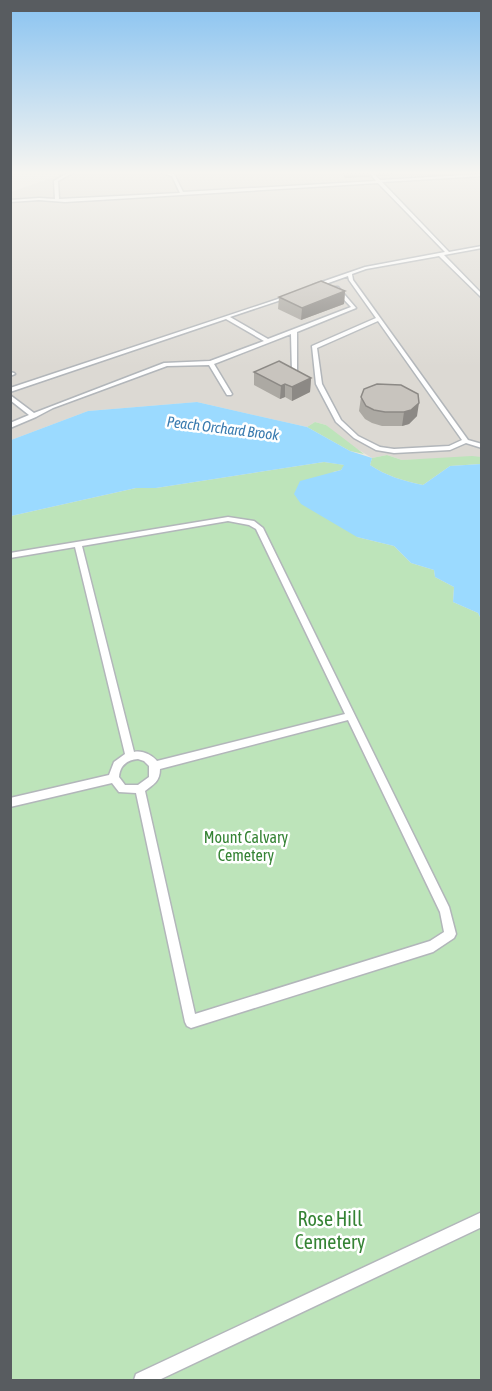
<svg xmlns="http://www.w3.org/2000/svg" width="492" height="1391" font-family="'Asap Condensed',sans-serif">
	<style>
		.industrial { fill: #dcd9d3 }
		.green { fill: #bde4ba }
		.water { fill: #9bdaff }
		.lines { fill: none; stroke-linecap: round; stroke-linejoin: round }
		.service-casing { stroke: #b2b6ba; stroke-width: 3 }
		.service { fill: #fff; fill-rule: evenodd }
		.wall { fill: #aca9a3 }
		.shaded-wall { fill: #8c8985 }
		.building { fill: #c8c4be; stroke: #8c8985; stroke-width: 1.5 }
		.labels { text-anchor: middle; dominant-baseline: central; stroke-width: 5; stroke-linejoin: round; paint-order: stroke }
		.far-water-label { font-size: 15px; font-style: italic; fill: #3a7baf; stroke: #fff }
		.park-label { font-size: 16px; fill: #358334; stroke: #fff }
		.near-park-label { font-size: 20px; fill: #358334; stroke: #fff }
	</style>
	<rect width="100%" height="100%" fill="#ebe8df"/>
	<path class="industrial" d="M 68,172 L 481,172 L 481,457 L 402,460 L 387,455 L 372,458 L 344,441 L 326,425 L 315,422 L 307,427 L 197,402 L 88,411 L 11,440 L 11,192 Z"/>
	<path class="green" d="M 315,422 L 326,425 L 364,454 L 350,451 L 307,427 Z
		M 387,455 L 402,460 L 472,456 L 481,457 L 481,464 L 450,466 L 423,485 C 404,481 386,476 370,465 L 372,458 Z
		M 324,462 L 345,465 L 341,470 L 333,472 L 357,537 L 394,546 L 411,563 L 434,570 L 435,577 L 454,587 L 453,602 L 478,613 L 481,619 L 481,1380 L 11,1380 L 11,516 L 136,488 L 156,488 Z"/>
	<path class="water" d="M 197,402 L 307,427 L 350,451 L 372,458 L 370,465 C 386,476 404,481 423,485 L 450,466 L 481,464 L 481,619 L 478,613 L 453,602 L 454,587 L 435,577 L 434,570 L 411,563 L 394,546 L 357,537 L 301,504 L 294,494 L 300,481 L 341,470 L 344,465 L 324,462 L 156,488 L 136,488 L 11,516 L 11,440 L 88,411 Z"/>
	<g class="lines">
		<defs>
			<path id="service" d="M 69,172 L 74,172 L 58,181 L 59,199 L 180,193 L 172,176 L 159,172 L 174,174 L 183,192 L 376,181 L 369,172 L 372,172 L 380,180 L 482,174 L 482,176 L 382,182 L 449,252 L 482,246 L 482,248 L 444,255 L 482,294 L 482,298 L 439,256 L 366,269 L 352,274 L 353,280 L 468,440 L 482,444 L 482,448 L 466,443 L 450,450 L 394,453 L 376,450 L 354,438 L 336,422 L 316,384 L 312,346 L 376,318 L 349,280 L 348,276 L 317,287 L 313,287 L 313,285 L 365,267 L 445,252 L 378,183 L 65,202 L 39,200 L 10,202 L 10,200 L 39,198 L 55,199 L 54,181 ZM 378,321 L 462,440 L 449,446 L 394,449 L 380,447 L 358,436 L 341,420 L 322,384 L 317,348 Z
				M 334,287 L 338,287 L 356,308 L 297,332 L 297,374 L 292,373 L 291,334 L 214,364 L 232,394 L 231,395 L 227,395 L 209,365 L 167,366 L 53,408 L 36,417 L 10,428 L 10,423 L 29,415 L 10,400 L 10,395 L 34,413 L 164,363 L 210,361 L 264,341 L 226,319 L 10,392 L 10,388 L 290,295 L 290,297 L 230,317 L 268,339 L 351,307 L 334,289 Z
				M 10,372 L 14,373 L 15,374 L 10,376 Z
				M 228,517 L 254,521 L 263,528 L 449,907 L 456,934 L 454,938 L 433,952 L 191,1028 L 187,1026 L 185,1022 L 136,793 L 119,792 L 112,783 L 10,807 L 10,798 L 109,775 L 114,762 L 125,754 L 75,547 L 10,558 L 10,553 ZM 228,521 L 249,525 L 256,529 L 345,714 L 157,761 C 152,755 142,750 134,752 L 82,546 ZM 348,720 L 440,912 L 444,932 L 430,941 L 195,1014 L 145,791 C 154,784 160,781 160,769 ZM 138,759 L 144,761 L 149,766 L 149,777 L 138,785 L 125,785 L 119,777 C 120,765 127,760 138,759 Z
				M 482,1212 L 482,1227 L 159,1380 L 134,1380 L 136,1374 Z"/>
		</defs>
		<use href="#service" class="service-casing"/>
		<use href="#service" class="service"/>
	</g>
	<path class="wall" d="M 341,172 L 370,172 L 370,177 L 345,178 Z
		M 376,172 L 393,172 L 392,175 L 379,176 Z
		M 345,291 L 344,304 L 301,320 L 278,309 L 279,297 Z
		M 254,372 L 311,378 L 310,392 L 292,401 L 285,397 L 280,399 L 254,385 Z
		M 361,397 L 417,416 L 409,424 L 402,426 L 382,426 L 372,423 L 365,419 L 359,411 Z"/>
	<path class="shaded-wall" d="M 345,291 L 344,304 L 301,320 L 302,308 Z
		M 311,378 L 310,392 L 292,401 L 292,387 Z
		M 285,384 L 285,397 L 280,399 L 281,386 Z
		M 419,403 L 417,416 L 409,424 L 402,426 L 404,412 Z"/>
	<path class="building" d="M 321,281 L 345,291 L 302,308 L 279,297 Z
		M 279,361 L 311,378 L 292,387 L 285,384 L 281,386 L 254,372 Z
		M 377,384 L 401,385 L 418,394 L 419,403 L 411,410 L 404,412 L 385,412 L 374,410 L 366,406 L 361,397 L 364,389 Z"/>
	<linearGradient id="sky" x2="0" y2="1"><stop stop-color="#89c3f1"/><stop offset="0.47" stop-color="#f6f5f1"/><stop offset="1" stop-color="#f6f5f1" stop-opacity="0"/></linearGradient>
	<rect width="492" height="367" fill="url(#sky)"/>
	<g class="labels">
		<g class="far-water-label">
			<text transform="translate(223 428) rotate(7)">Peach Orchard Brook</text>
		</g>
		<g class="park-label">
			<text x="246" y="837">Mount Calvary<tspan x="246" dy="18">Cemetery</tspan></text>
		</g>
		<g class="near-park-label">
			<text x="330" y="1218">Rose Hill<tspan x="330" dy="23">Cemetery</tspan></text>
		</g>
	</g>
	<rect width="492" height="1391" fill="none" stroke="#585c60" stroke-width="24"/>
</svg>
